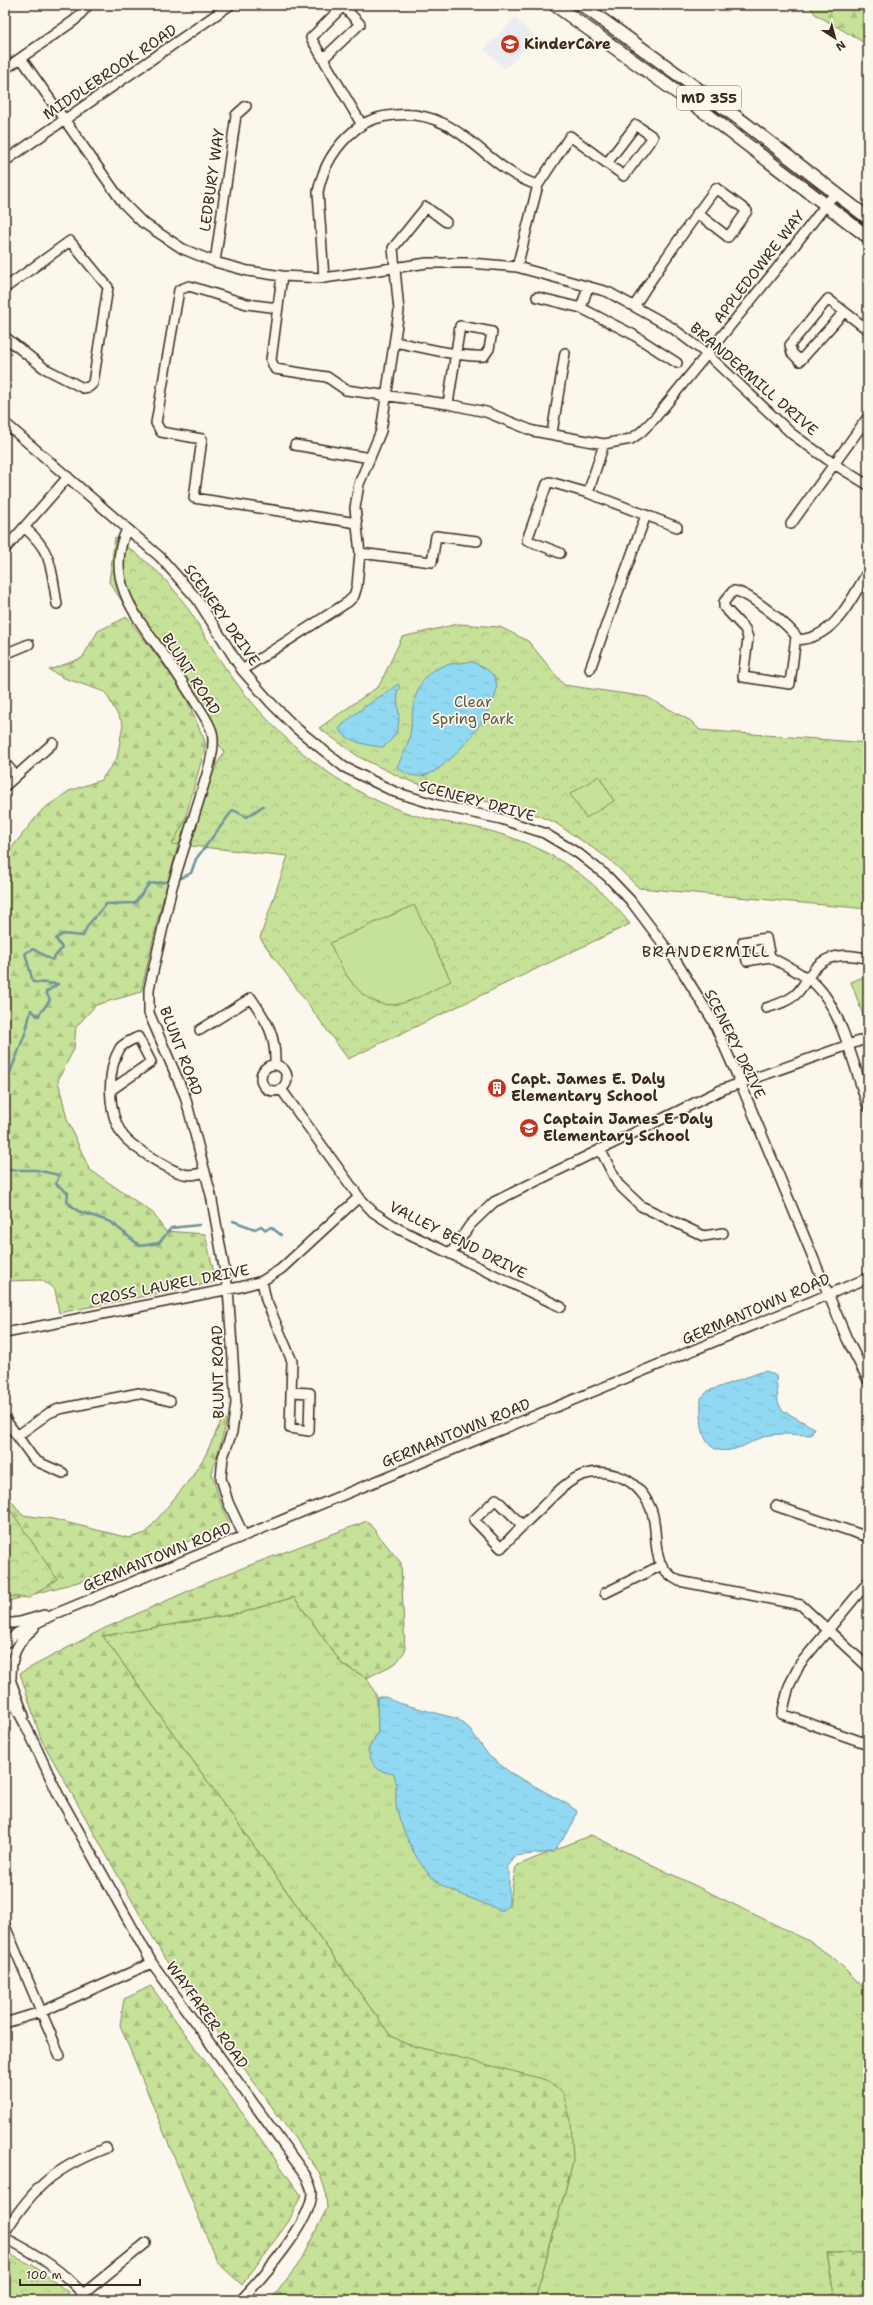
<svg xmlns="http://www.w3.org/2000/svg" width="873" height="2305" font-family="'Shantell Sans',sans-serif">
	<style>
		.built { fill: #eaecf0 }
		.grass { fill: url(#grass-tufts); stroke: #80865b }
		.forest { fill: url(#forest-firs); stroke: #80865b }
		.park { fill: url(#park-crowns); stroke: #80865b }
		.pitch { fill: #c6e198; stroke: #80865b }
		.water { fill: url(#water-ripples); stroke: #6f939d }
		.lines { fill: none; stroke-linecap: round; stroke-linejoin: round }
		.stream { stroke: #6f939d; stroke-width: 2.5 }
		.minor-casing { stroke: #3b2a1e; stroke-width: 12 }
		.major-casing { stroke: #3b2a1e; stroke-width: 15 }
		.minor { stroke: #fbf7ec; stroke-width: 9 }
		.major { stroke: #fbf7ec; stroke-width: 12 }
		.labels { text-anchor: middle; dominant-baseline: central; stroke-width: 3.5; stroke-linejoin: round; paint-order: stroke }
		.shield { fill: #fbf7ec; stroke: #75685c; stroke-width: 1 }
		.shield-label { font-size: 14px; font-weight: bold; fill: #3b2a1e }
		.poi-label { font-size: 15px; font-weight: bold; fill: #3b2a1e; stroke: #fbf7ec; text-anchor: start }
		.street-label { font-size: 15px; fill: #3b2a1e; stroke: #fbf7ec }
		.park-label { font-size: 15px; fill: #5e583c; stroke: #fbf7ec }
		.neighbourhood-label { font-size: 16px; letter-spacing: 1px; fill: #3b2a1e; stroke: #fbf7ec }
	</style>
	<defs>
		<pattern id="grass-tufts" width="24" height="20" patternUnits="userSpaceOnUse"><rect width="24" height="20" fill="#c6e198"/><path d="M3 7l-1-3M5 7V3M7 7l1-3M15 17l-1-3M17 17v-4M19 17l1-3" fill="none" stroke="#abc183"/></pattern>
		<pattern id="forest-firs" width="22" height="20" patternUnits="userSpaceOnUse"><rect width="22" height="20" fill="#c6e198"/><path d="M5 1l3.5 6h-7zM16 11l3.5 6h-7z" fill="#abc183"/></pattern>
		<pattern id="park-crowns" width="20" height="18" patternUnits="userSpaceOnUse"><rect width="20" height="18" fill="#c6e198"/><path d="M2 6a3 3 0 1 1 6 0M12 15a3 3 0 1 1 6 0" fill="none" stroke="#abc183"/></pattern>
		<pattern id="water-ripples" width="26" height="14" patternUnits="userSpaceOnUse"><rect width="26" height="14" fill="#91d9f2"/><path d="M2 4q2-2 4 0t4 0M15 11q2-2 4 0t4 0" fill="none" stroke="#7ebacf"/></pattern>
	</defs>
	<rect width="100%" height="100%" fill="#fbf7ec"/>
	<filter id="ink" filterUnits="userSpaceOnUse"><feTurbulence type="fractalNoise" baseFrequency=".025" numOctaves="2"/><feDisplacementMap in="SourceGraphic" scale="8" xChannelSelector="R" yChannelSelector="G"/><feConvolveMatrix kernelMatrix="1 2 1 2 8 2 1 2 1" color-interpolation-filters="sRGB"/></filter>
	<g filter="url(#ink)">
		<path class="built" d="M 515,18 L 536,38 L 505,69 L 484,49 Z"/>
		<path class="grass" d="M 294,1597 L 342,1664 L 367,1678 L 377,1697 L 378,1732 L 368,1750 C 373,1765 377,1772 394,1773 L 397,1783 L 397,1808 L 502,1910 L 509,1905 L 516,1866 L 591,1835 L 809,1941 L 835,1959 L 868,1992 L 868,2253 L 827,2253 L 835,2300 L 535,2300 L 573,2162 L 475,2063 L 406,2044 L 390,2035 L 103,1636 L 240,1613 Z"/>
		<path class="forest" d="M 809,5 L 868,5 L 868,45 L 815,14 Z
			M 127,617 L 183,690 L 206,744 L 159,914 L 141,992 L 96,1005 L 76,1027 L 74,1049 L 58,1080 L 67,1119 L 89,1169 L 153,1213 L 165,1231 L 205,1234 L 216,1282 L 59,1313 L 55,1289 L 41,1280 L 5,1281 L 5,856 L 42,810 L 69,791 L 101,780 L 117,758 L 123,724 L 105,692 L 64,678 L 49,670 L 82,658 L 98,631 Z
			M 224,1415 L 227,1421 L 212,1473 L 219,1499 L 229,1523 L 145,1561 L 78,1582 L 5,1602 L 5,1492 L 22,1515 L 53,1519 L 129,1538 L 146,1533 L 191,1478 L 205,1456 Z
			M 367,1521 L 401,1563 L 405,1651 L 396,1663 L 367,1678 L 342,1664 L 294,1597 L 240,1613 L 103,1636 L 390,2035 L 406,2044 L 547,2080 L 563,2094 L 571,2121 L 573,2162 L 535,2300 L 271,2300 L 300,2262 L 327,2208 L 325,2189 L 319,2172 L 165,1959 L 41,1739 L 20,1673 L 103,1629 L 224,1575 Z
			M 151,1986 L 301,2195 L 289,2221 L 242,2285 L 217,2262 L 120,2025 L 124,1999 Z
			M 827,2253 L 868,2253 L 868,2300 L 835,2300 Z"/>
		<path class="park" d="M 115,537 C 133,552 153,565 168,583 C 191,608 205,638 224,666 C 254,709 291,748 335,777 C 364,796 395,811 429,819 C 452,824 475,826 497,833 C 552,849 595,879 630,924 L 348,1059 L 260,938 L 288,856 L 172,844 L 224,752 L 109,582 Z
			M 458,624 L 500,627 L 528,641 L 564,685 L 647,697 L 691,721 L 700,730 L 868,743 L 868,909 L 639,888 L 609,859 L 554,822 L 523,810 L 433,789 L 402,778 L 359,757 L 319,728 L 379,686 L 402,637 Z
			M 5,1502 L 57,1579 L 29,1598 L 5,1596 Z
			M 5,2252 L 34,2266 L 68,2292 L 64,2300 L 5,2300 Z"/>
		<path class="pitch" d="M 599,776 L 614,801 L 586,818 L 570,794 Z
			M 414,905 L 451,981 C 436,988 422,997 406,1002 C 365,1016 343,973 330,943 Z
			M 868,975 L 868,1017 L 864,1018 L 851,982 Z"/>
		<path class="water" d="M 473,662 C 481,667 493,670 496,681 C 503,705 452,764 431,773 C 419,779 406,776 397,767 C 401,758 407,748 409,739 C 412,727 411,715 414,703 C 422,668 441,663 473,662 Z
			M 398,684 L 400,688 L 397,692 C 398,716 405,731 383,747 C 369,746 345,741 339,729 C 352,713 381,697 398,684 Z
			M 764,1371 L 769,1372 L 776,1376 L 778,1402 L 782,1410 L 814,1428 L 811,1435 C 798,1435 783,1433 770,1435 C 760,1437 751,1443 741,1447 C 701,1462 700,1427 701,1398 L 708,1391 Z
			M 377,1697 L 385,1697 L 399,1703 L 458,1719 L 469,1728 L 489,1756 L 511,1773 L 567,1804 L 577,1811 L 573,1824 L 553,1852 L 514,1856 L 506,1868 L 509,1872 L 509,1905 L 502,1911 C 488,1904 447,1891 437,1882 C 418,1867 403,1833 397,1810 C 394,1798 398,1786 394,1774 C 376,1771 373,1767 368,1750 L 378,1732 Z"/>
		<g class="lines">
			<path class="stream" d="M 177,880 L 191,873 L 196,859 L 233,810 L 247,817 L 263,806
				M 5,1086 L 26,1031 L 31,1010 L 38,1016 L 50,1000 L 46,992 L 58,984 L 33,982 L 25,953 L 33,949 L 52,960 L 62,948 L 56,939 L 62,934 L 83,936 L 88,925 L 106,904 L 135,903 L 149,884 L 172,881
				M 5,1170 L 36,1170 L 59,1175 L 56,1184 L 68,1193 L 67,1202 L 78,1211 L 111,1222 L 140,1246 L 159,1243 L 171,1228 L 199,1225
				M 233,1221 L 255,1229 L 261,1226 L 266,1230 L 271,1227 L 281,1235"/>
			<defs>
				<path id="minor" d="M 21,58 L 123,203 L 142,222 L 183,249 L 215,262 L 248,271 L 282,276 L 324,278 L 427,263 L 470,263 L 517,267 L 608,292 L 671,327 L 707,354 L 792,434 L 834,464 L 868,485
					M 323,59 L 360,24 L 343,6 L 311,38 L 362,125
					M 5,69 L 75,20 L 88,5
					M 5,161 L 230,5
					M 215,262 L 236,115 L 246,106
					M 517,267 L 538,185 L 570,136 L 624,176 L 653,137 L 636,125 L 607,163
					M 282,276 L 271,360 L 275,369 L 327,377 L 346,390 L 448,404 L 486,412 L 533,431 L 604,444 L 631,439 L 641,432 L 655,418 L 778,267 L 835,193
					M 324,278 L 318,192 C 323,166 335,146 356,129 C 367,120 381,116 395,115 C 461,108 482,168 538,185
					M 5,288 L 70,241 L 108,287 L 93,383 L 89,387 L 83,388 L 44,368 L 5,337
					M 537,297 L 581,308 L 632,334 L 677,363
					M 635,305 C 660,265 688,226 716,188 L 747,211 L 728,237 L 697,213
					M 278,308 L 247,304 L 189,286 L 179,290 L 156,423 L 161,432 L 202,439 L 194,498 L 357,523
					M 581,308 L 588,287
					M 844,312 L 800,361 L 792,353 L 790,345 L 828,299 L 868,330
					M 395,342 C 418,346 463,358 484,356 L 489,349 L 492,332 L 460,326 L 448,404
					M 5,423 L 160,557 L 197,599 L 242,670 L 271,703 L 296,728 L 344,767 L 395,792 L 437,805 L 501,819 L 544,833 L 579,854 L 607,876 L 630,900 L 676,961 L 713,1021 L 740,1082 L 847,1339 L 868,1380
					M 552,433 L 565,353
					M 295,445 L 370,458
					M 588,493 L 604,444
					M 791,524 L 868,417
					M 25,528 C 53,552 51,569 57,604
					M 127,529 C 102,582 140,621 169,662 C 178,675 187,689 196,703 C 201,711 209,722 212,732 C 215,744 211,759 208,771 L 172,887 L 149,989 L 149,1013 L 185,1096 L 211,1195 L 228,1289 L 236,1403 L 232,1432 L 223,1457 L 221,1478 L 228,1502 L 244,1536
					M 5,549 L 68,477
					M 360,553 L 432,562 L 436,536 L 477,541
					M 560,553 L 527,540 L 547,484 L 550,482 L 588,493 L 677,527
					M 733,591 C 746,590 788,625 796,636 L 790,684 L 743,677 L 748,638 L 745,629 L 724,607 L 724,602 Z
					M 797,640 C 835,638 851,600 868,571
					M 5,654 L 29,644
					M 590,669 L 646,515
					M 242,670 L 348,602 L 354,596 L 357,586 L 360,553 L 355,508 L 359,484 L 381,431 L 399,311 L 393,248 L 426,207 L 446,222
					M 5,763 L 15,775
					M 5,786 L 53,743
					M 770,957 L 766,938 L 743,942 L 747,961 L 770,957 C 784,965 806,975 817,986 C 842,1011 856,1073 868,1107
					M 766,1008 C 776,1005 787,1002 795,995 C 802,989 806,980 812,972 C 826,953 847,953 868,959
					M 200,1030 L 251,998 C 268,1023 276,1035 275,1065
					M261 1078a13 13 0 1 1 26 0a13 13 0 1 1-26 0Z
					M 281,1089 L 359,1197 L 373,1212 L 399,1229 L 561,1307
					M 111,1090 L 151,1062 L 138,1037 C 132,1040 124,1043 120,1048 C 106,1071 108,1113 122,1134 C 130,1146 170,1171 184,1174 C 191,1176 198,1174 205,1172
					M 600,1149 L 618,1184 L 641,1206 L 704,1236 L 723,1233
					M 451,1253 L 470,1225 L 494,1202 L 721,1090 L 868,1038
					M 262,1281 L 266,1300 L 292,1361 L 290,1428 L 309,1431 L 310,1393 L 292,1392
					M 5,1333 L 240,1287 L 262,1281 L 281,1269 L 359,1197
					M 5,1419 L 33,1458 L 38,1462 L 63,1473
					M 17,1436 L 49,1413 L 59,1409 L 139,1393 L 170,1401
					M 776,1506 L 868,1537
					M 523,1526 L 496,1499 L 474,1520 L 501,1548 C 514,1534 528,1520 542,1507 C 567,1482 585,1462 623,1478 C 636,1484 647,1497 652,1512 C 660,1539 648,1565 679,1581 L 801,1605 L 868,1667
					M 868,1582 L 800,1664 L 789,1686 L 782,1714 L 868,1744
					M 605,1593 L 662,1565
					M 5,1624 L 20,1622 L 44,1615
					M 7,1642 L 17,1633 L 55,1614 L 868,1278
					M 8,1674 L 24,1716
					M 11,1678 C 11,1655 17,1642 34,1628
					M 5,1687 L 29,1732 L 58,1794 L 152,1963 L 306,2176 C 308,2181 312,2188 312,2193 C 311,2223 261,2279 241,2300
					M 5,1926 L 60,2056
					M 5,2023 L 41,2012 L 152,1963
					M 5,2232 C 34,2186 55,2168 106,2148
					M 5,2238 C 37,2254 65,2272 88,2300
					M 83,2294 L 146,2243"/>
				<path id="major" d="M 555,5 L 707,114 L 868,237
					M 582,5 L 742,121 L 868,218"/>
			</defs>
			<use href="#minor" class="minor-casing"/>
			<use href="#major" class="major-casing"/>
			<use href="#minor" class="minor"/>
			<use href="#major" class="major"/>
		</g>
	</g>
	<defs>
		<symbol id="school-disc" viewBox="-11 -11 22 22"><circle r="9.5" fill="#c8321e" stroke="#fbf7ec"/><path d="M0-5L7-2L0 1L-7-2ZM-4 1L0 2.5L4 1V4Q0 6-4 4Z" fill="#fff"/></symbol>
		<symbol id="building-disc" viewBox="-11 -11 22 22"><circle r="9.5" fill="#c8321e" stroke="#fbf7ec"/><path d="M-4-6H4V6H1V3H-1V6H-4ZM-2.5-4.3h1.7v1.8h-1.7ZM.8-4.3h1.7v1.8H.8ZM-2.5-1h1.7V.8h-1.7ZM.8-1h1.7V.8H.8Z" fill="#fff"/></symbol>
	</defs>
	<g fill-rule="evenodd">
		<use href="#school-disc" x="499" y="33" width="22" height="22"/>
		<use href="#building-disc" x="486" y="1077" width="22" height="22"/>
		<use href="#school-disc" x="518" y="1117" width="22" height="22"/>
	</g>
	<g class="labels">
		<rect class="shield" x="677" y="86" width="64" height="24" rx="3"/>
		<g class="shield-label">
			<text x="709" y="98">MD 355</text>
		</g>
		<g class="poi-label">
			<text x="524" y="44">KinderCare</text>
			<text x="511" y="1079">Capt. James E. Daly<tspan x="511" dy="17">Elementary School</tspan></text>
			<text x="543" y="1119">Captain James E Daly<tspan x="543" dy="17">Elementary School</tspan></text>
		</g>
		<g class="street-label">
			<text transform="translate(110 72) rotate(-34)">MIDDLEBROOK ROAD</text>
			<text transform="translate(212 180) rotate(-82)">LEDBURY WAY</text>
			<text transform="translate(759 267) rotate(-52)">APPLEDOWRE WAY</text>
			<text transform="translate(754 379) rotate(41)">BRANDERMILL DRIVE</text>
			<text transform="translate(222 615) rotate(55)">SCENERY DRIVE</text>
			<text transform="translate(191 674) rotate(57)">BLUNT ROAD</text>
			<text transform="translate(477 801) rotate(15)">SCENERY DRIVE</text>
			<text transform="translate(735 1044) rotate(64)">SCENERY DRIVE</text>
			<text transform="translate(181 1051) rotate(69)">BLUNT ROAD</text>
			<text transform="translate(458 1240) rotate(27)">VALLEY BEND DRIVE</text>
			<text transform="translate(170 1285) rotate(-11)">CROSS LAUREL DRIVE</text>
			<text transform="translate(756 1309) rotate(-23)">GERMANTOWN ROAD</text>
			<text transform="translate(218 1372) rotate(-91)">BLUNT ROAD</text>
			<text transform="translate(456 1433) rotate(-22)">GERMANTOWN ROAD</text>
			<text transform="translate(157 1557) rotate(-22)">GERMANTOWN ROAD</text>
			<text transform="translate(207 2015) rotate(54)">WAYFARER ROAD</text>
		</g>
		<g class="park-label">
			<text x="473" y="702">Clear<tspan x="473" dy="17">Spring Park</tspan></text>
		</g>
		<g class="neighbourhood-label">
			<text x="706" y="951">BRANDERMILL</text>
		</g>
	</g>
	<rect width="873" height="2305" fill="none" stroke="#fbf7ec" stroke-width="20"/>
	<rect x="10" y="10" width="853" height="2285" fill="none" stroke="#3b2a1e" stroke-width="1.5" filter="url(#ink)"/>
	<g transform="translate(835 38) rotate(144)" stroke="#fbf7ec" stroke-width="3" paint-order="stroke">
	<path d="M0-3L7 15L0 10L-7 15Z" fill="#3b2a1e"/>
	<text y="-6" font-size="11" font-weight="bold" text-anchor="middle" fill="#3b2a1e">N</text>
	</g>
	<path d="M20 2279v6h120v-6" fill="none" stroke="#3b2a1e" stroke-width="2"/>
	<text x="26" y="2279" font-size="12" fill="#3b2a1e" stroke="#fbf7ec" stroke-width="3" paint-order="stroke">100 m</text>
</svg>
